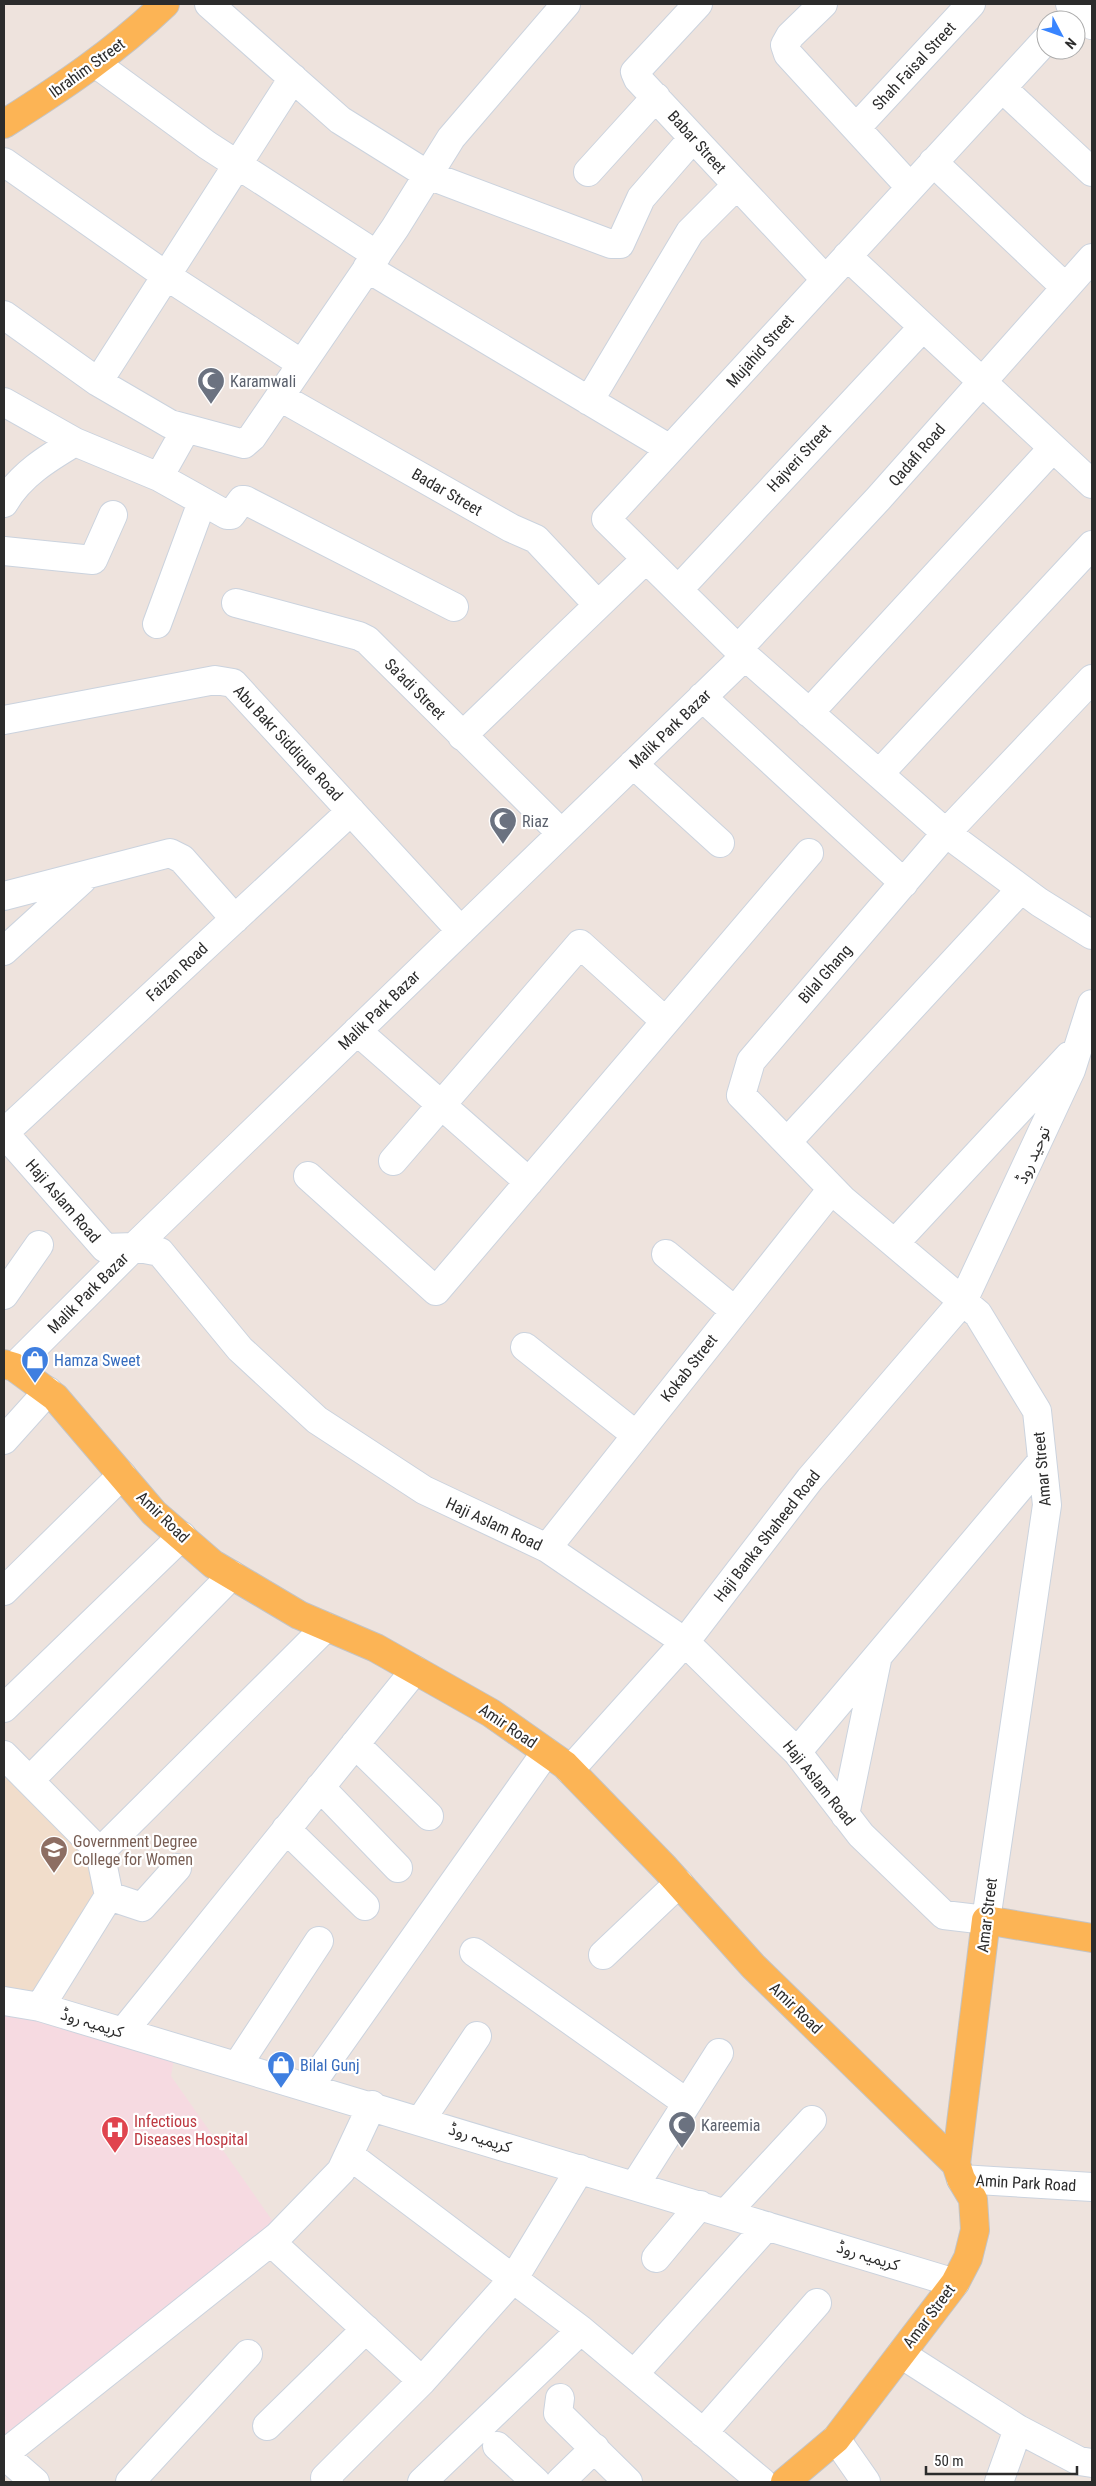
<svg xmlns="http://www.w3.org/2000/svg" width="1096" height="2486" font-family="'Roboto Condensed','Noto Sans Arabic',sans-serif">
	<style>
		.education { fill: #f1ddcb }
		.medical { fill: #f6dae1 }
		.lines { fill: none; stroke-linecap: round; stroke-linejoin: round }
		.minor-casing { stroke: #cbd3de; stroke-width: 30 }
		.major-casing { stroke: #c4c4c4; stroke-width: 30 }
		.minor { stroke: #fff; stroke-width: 28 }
		.major { stroke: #fcb455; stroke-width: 28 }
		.labels { text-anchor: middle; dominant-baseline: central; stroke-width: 4.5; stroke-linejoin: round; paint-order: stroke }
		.street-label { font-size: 16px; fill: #2c2c2c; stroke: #fff }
		.worship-label { font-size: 16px; fill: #5b616d; stroke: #fff; text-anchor: start }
		.shop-label { font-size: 16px; fill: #366cbe; stroke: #fff; text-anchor: start }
		.education-label { font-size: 16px; fill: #785e54; stroke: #fff; text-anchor: start }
		.health-label { font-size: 16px; fill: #be3a42; stroke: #fff; text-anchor: start }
	</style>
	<rect width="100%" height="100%" fill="#eee3dd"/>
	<path class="education" d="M 4,1755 L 100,1852 L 109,1896 L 40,2007 L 4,2001 Z"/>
	<path class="medical" d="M 4,2001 L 176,2047 L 171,2076 L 281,2233 L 4,2454 Z"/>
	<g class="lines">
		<defs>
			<path id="minor" d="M 209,4 L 340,120 L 428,175 L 611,244 L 620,244 L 641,198 L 693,138
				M 698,4 L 635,72 L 638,79 L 825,279
				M 823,4 L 790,36 L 785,45 L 788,54 L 910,187
				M 1070,4 L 1092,25
				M 1046,40 L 606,519 L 745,656 L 946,833 L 1039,902 L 1092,935
				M 95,63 L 207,145 L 377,255
				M 1002,88 L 1092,172
				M 857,127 L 971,4
				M 4,162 L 165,275 L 302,364
				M 933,162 L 1065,287
				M 588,172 L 656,97
				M 847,256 L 1092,484
				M 367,268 L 670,449
				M 4,315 L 98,382 L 170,424 L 244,444 L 252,437 L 395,228 L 451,138 L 566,4
				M 98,382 L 293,78
				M 280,397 L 511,528 L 536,539 L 598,605
				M 589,401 L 690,232 L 737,185
				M 4,402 L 75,442 L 159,477 L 186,429
				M 159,477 L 227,515 L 231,515 L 242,500 L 245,500 L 454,607
				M 4,503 C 20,475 48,458 75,442
				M 4,551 L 93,560 L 113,515
				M 678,590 L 923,327
				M 236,603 L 359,636 L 367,640 L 561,833
				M 157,624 L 202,502
				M 738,649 L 878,499 L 1092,258
				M 702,697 L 904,883
				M 809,713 L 1052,449
				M 4,720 L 215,680 L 233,683 L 461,931
				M 462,736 L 646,559
				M 633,764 L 720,843
				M 879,774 L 1092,545
				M 4,896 L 170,853 L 182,859 L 235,919
				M 4,951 L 82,880
				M 357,1031 L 529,1182
				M 4,1133 L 105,1248 L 134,1247 L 160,1252 L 240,1349 L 317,1420 L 424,1490 L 547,1548 L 685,1642 L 797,1752 L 861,1835 L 944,1915 L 986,1920 L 1047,1505 L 1037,1411 L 978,1314 L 843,1200 L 741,1095 L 751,1061 L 946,833 L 1092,679
				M 4,1133 L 351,811
				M 787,1142 L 1021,889
				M 393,1161 L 580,944 L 665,1021
				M 308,1176 L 436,1291 L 809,853
				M 895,1243 L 1069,1056
				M 666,1254 L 735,1311
				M 4,1295 L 39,1245
				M 525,1347 L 636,1435
				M 14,1367 L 134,1247 L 745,656
				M 4,1440 L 48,1391
				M 547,1548 L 832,1189
				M 4,1591 L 122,1475
				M 4,1708 L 182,1536
				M 355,1744 L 429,1816
				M 797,1752 L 1042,1461
				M 4,1755 L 100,1852 L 109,1896 L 40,2007
				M 570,1770 L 685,1642 L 810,1479 L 963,1301 L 1071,1070 L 1092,1004
				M 30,1780 L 232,1575
				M 320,1787 L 398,1868
				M 845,1815 L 877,1660
				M 286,1829 L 365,1906
				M 100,1852 L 326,1627
				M 109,1896 L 142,1907 L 177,1868
				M 474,1952 L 687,2103
				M 603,1955 L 679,1883
				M 4,2001 L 40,2007 L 955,2283
				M 123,2032 L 415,1670
				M 237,2066 L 319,1941
				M 309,2087 L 546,1752
				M 421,2120 L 477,2036
				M 349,2155 L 581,2330 L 762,2482
				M 961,2179 L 1092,2187
				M 635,2185 L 719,2053
				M 726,2213 L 812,2120
				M 271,2242 L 422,2381
				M 656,2258 L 700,2205
				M 901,2354 L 1018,2429 L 1079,2461 L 1092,2463
				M 634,2374 L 767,2226
				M 560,2398 L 558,2413 L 628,2482
				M 267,2426 L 366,2329
				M 703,2433 L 817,2303
				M 836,2439 L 866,2482
				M 497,2446 L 536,2482
				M 4,2454 L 278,2236 L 341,2171 L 372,2105
				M 4,2455 L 35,2482
				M 130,2482 L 248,2354
				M 329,2482 L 325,2478 L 422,2381 L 514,2278 L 580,2169
				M 422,2482 L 581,2330
				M 560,2482 L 595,2448
				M 999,2482 L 1018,2429"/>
			<path id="major" d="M 4,124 C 61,88 116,51 165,4
				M 4,1364 L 14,1367 L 55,1397 L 154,1513 L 213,1564 L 299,1615 L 376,1648 L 491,1713 L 565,1765 L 665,1868 L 753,1966 L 956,2164
				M 785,2482 L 836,2439 L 955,2283 L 968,2258 L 975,2230 L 973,2199 L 961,2179 L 956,2164 L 986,1920 L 1092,1938"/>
		</defs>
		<use href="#minor" class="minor-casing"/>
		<use href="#major" class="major-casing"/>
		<use href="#minor" class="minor"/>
		<use href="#major" class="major"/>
	</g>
	<defs>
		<symbol id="mosque-pin" viewBox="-11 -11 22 30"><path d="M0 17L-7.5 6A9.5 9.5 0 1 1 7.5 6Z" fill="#6b7280" stroke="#fff"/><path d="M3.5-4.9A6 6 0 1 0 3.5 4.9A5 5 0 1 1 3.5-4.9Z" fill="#fff"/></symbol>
		<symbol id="shop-pin" viewBox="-11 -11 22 30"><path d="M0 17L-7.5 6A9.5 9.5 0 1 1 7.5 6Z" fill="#3f7fe0" stroke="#fff"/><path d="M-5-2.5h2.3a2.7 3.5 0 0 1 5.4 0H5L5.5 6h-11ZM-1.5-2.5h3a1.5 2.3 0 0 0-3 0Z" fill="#fff"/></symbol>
		<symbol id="university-pin" viewBox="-11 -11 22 30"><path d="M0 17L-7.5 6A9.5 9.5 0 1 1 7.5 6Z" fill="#8d6e63" stroke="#fff"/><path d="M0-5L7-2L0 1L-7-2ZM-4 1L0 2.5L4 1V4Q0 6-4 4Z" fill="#fff"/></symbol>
		<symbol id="hospital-pin" viewBox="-11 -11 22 30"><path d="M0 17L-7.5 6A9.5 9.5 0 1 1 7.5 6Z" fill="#e0444e" stroke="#fff"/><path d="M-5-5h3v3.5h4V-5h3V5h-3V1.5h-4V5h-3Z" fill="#fff"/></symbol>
	</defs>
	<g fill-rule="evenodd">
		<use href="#mosque-pin" x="195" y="365" width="32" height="43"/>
		<use href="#mosque-pin" x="487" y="805" width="32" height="43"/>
		<use href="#shop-pin" x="19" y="1344" width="32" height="43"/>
		<use href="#university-pin" x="38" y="1834" width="32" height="43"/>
		<use href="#shop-pin" x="265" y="2049" width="32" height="43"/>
		<use href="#mosque-pin" x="666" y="2109" width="32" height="43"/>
		<use href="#hospital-pin" x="99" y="2114" width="32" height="43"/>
	</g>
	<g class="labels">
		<g class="street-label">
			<text transform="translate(914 66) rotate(-47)">Shah Faisal Street</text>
			<text transform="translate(87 68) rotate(-36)">Ibrahim Street</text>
			<text transform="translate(697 142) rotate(48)">Babar Street</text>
			<text transform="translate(760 351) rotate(-48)">Mujahid Street</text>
			<text transform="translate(917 455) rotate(-49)">Qadafi Road</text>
			<text transform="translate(799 458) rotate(-47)">Hajveri Street</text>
			<text transform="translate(447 492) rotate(30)">Badar Street</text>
			<text transform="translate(415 689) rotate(45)">Sa'adi Street</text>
			<text transform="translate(670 729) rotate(-44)">Malik Park Bazar</text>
			<text transform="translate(288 743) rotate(47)">Abu Bakr Siddique Road</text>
			<text transform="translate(177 972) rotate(-43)">Faizan Road</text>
			<text transform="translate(825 974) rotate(-49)">Bilal Ghang</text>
			<text transform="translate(379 1010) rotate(-44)">Malik Park Bazar</text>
			<text transform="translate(1033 1155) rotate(-66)">توحید روڈ</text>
			<text transform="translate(63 1201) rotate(49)">Haji Aslam Road</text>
			<text transform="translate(88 1293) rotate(-45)">Malik Park Bazar</text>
			<text transform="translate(689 1368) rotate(-52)">Kokab Street</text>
			<text transform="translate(1042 1469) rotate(-95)">Amar Street</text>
			<text transform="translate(163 1517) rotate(44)">Amir Road</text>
			<text transform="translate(494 1524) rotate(25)">Haji Aslam Road</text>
			<text transform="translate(767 1536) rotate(-52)">Haji Banka Shaheed Road</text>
			<text transform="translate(508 1726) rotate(34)">Amir Road</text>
			<text transform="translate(819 1783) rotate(51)">Haji Aslam Road</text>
			<text transform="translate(987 1915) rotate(-83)">Amar Street</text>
			<text transform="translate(796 2008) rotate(44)">Amir Road</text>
			<text transform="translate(92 2023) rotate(17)">کریمیہ روڈ</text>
			<text transform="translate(480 2138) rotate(17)">کریمیہ روڈ</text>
			<text transform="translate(1026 2183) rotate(3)">Amin Park Road</text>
			<text transform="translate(868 2256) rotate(17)">کریمیہ روڈ</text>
			<text transform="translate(929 2316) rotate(-53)">Amar Street</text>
		</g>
		<g class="worship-label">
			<text x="230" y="381">Karamwali</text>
			<text x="522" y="821">Riaz</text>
			<text x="701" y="2125">Kareemia</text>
		</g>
		<g class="shop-label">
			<text x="54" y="1360">Hamza Sweet</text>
			<text x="300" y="2065">Bilal Gunj</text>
		</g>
		<g class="education-label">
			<text x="73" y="1841">Government Degree<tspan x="73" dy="18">College for Women</tspan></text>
		</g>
		<g class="health-label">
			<text x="134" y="2121">Infectious<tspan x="134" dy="18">Diseases Hospital</tspan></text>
		</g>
	</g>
	<rect width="1096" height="2486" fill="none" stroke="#2c2c2c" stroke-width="10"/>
	<g transform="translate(1061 35) rotate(131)"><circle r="24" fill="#ffffff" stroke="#ababab"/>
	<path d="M0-4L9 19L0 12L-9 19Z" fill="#3985ff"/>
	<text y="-8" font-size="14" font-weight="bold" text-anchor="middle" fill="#2c2c2c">N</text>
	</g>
	<path d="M926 2466v8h151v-8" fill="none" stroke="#2c2c2c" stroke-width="2.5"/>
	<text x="934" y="2466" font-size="15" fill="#2c2c2c" stroke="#ffffff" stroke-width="4" paint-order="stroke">50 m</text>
</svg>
